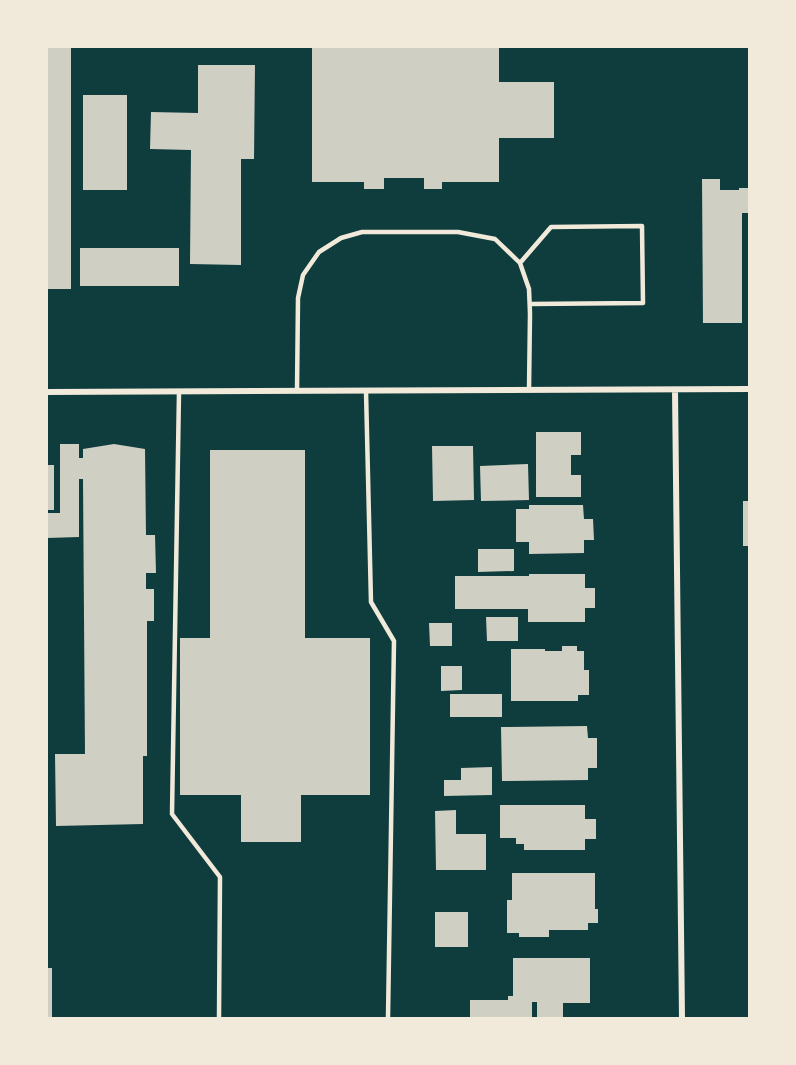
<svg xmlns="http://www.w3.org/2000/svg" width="796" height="1065" font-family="'PT Sans Narrow',sans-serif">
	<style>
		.building { fill: #cfcfc3 }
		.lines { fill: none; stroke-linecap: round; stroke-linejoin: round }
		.service { stroke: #f1e9da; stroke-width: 4.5 }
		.minor { stroke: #f1e9da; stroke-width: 6 }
	</style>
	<rect width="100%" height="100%" fill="#0f3d3e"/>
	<path class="building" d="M 46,46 L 71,46 L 71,289 L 46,289 Z
		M 312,46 L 499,46 L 499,82 L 554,82 L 554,138 L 499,138 L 499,182 L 442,182 L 442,189 L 424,189 L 424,178 L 384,178 L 384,189 L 364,189 L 364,182 L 312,182 Z
		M 198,65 L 255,65 L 254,159 L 241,159 L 241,265 L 190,264 L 191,150 L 150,149 L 151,112 L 198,113 Z
		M 83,95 L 127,95 L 127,190 L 83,190 Z
		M 702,179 L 720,179 L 720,190 L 739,190 L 739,188 L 750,188 L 750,213 L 742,213 L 742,323 L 703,323 Z
		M 80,248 L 179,248 L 179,286 L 80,286 Z
		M 536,432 L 581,432 L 581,455 L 571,455 L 571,475 L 581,475 L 581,497 L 536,497 Z
		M 60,444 L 79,444 L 79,458 L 83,458 L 83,449 L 114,444 L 145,449 L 146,535 L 155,535 L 156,573 L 146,573 L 146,589 L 154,589 L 154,621 L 147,621 L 147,756 L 143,756 L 143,824 L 56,826 L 55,754 L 85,754 L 83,479 L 79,479 L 79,537 L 47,538 L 47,513 L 60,513 Z
		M 432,446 L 473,446 L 474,500 L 433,501 Z
		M 210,450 L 305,450 L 305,638 L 370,638 L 370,795 L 301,795 L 301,842 L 241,842 L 241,795 L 180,795 L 180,638 L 210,638 Z
		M 528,464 L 529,500 L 481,501 L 480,466 Z
		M 46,465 L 54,465 L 54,510 L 46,510 Z
		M 743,501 L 750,501 L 750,546 L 743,546 Z
		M 529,505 L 583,505 L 584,519 L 593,519 L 594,540 L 584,540 L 584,553 L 529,554 L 529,542 L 516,542 L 516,509 L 529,509 Z
		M 478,549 L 514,549 L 514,571 L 478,572 Z
		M 529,574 L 585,574 L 585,588 L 595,588 L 595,608 L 585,608 L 585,622 L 528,622 L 528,609 L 455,609 L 455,576 L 529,576 Z
		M 486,617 L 518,617 L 518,641 L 487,641 Z
		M 429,623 L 452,623 L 452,646 L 430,646 Z
		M 562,646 L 577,646 L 577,651 L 584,651 L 584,670 L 589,670 L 589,695 L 578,695 L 578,701 L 511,701 L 511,649 L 545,649 L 545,651 L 562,651 Z
		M 441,666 L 462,666 L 462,690 L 441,691 Z
		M 450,694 L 502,694 L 502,717 L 450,717 Z
		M 587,726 L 588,738 L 597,738 L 597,768 L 588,768 L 588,780 L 502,781 L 501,727 Z
		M 492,767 L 492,795 L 444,796 L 444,780 L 461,780 L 461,768 Z
		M 500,805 L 585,805 L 585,819 L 596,819 L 596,839 L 585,839 L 585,850 L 524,850 L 524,844 L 516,844 L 516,838 L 500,838 Z
		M 456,810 L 456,834 L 486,834 L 486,870 L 436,870 L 435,811 Z
		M 512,873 L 595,873 L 595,909 L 598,909 L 598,923 L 588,923 L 588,930 L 549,930 L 549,937 L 519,937 L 519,933 L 507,933 L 507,900 L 512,900 Z
		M 435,912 L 468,912 L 468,947 L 435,947 Z
		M 513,958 L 590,958 L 590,1003 L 563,1003 L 563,1018 L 537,1018 L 537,1002 L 532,1002 L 532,1018 L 470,1018 L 470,1000 L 508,1000 L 508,996 L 513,996 Z
		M 46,968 L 52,968 L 52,1018 L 46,1018 Z"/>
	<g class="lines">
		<path class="service" d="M 520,263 L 551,227 L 642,226 L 643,303 L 530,304
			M 297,391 L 298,298 L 303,275 L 319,252 L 341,238 L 362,232 L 458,232 L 495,239 L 520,263 L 529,289 L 530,314 L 529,390
			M 366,391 L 371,602 L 394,641 L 388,1018
			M 179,392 L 172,814 L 220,877 L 219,1018"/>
		<path class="minor" d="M 675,390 L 682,1018
			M 46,392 L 750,389"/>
	</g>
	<rect width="796" height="1065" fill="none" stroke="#f1e9da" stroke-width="96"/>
</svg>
